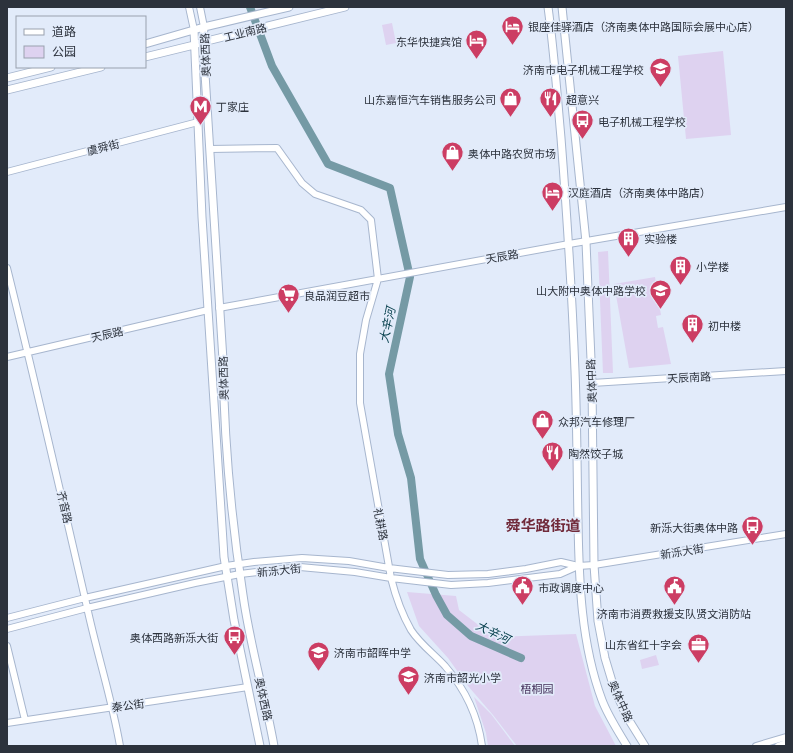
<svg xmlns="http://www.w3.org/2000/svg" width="793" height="753" font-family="'Noto Sans','Noto Sans SC',sans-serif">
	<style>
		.green { fill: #ded2f0 }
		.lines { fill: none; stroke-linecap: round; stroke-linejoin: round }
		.river { stroke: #759aa5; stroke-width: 8 }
		.secondary-casing { stroke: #a7b6ce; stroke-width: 8 }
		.primary-casing { stroke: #a7b6ce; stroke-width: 9 }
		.secondary { stroke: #fff; stroke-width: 6 }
		.primary { stroke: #fff; stroke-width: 7 }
		.labels { text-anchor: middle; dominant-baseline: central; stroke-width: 3.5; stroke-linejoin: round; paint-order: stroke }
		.poi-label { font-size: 11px; fill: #2c323c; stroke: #e2ebfa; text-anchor: start }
		.street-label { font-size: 11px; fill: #2c323c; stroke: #e2ebfa }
		.park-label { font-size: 11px; fill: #45315b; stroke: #e2ebfa }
		.water-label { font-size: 12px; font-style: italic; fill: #003b48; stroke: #e2ebfa }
		.district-label { font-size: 15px; font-weight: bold; fill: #712a3a; stroke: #e2ebfa }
	</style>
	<rect width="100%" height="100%" fill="#e2ebfa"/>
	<path class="green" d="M 392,23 L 396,43 L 386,45 L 382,25 Z
		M 723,51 L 731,135 L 686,139 L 678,56 Z
		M 608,251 L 613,373 L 603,373 L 598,252 Z
		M 655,277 L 661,315 L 656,316 L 658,328 L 663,327 L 671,364 L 629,368 L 614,284 Z
		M 407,592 L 456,596 L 459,610 L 494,637 L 576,634 L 595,706 L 616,746 L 517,746 L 493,715 L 468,686 L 448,658 L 419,626 Z
		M 656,655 L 659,665 L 642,669 L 640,660 Z
		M 474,697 L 491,714 L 515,746 L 488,746 L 486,733 Z"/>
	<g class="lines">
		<path class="river" d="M 250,7 L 272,66 L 328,164 L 390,188 L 410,277 L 389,374 L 398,434 L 411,478 L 420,559 L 436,595 L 447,615 L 471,636 L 521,658"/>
		<defs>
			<path id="secondary" d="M 189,7 L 194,30
				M 200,7 L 204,27
				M 210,149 L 277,148 L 302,183 L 315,194 L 361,210 L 371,220 L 378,279 L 366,320 L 360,354 L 360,403 L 391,578 C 395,594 403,616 411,630 C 420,644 434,654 445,666 C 465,689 478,716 482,746
				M 7,172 L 198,122
				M 7,268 C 35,381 61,494 87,607 C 97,654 112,699 120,746
				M 219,308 L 569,244 L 786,207
				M 7,357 L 208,310
				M 592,383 L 786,371
				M 7,618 L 85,598 L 226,566 L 254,562 L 302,558 L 349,561 L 389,568 L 448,575 L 488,574 L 526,569 L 561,562 L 578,566
				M 7,629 L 87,608 L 195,583 L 240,574 L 300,567 L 355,572 L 391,578 L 451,585 L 488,583 L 560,574 L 578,566 L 594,565 L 786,534
				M 7,646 L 25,720
				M 7,723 L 248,687
				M 756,746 L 786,737
				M 778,746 L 786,743"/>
			<path id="primary" d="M 548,7 C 554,51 557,94 561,138 C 567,216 572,293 575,371 C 577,421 577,472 578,522 C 579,581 581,644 602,700 C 608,716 618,731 627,746
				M 562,7 L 586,242 L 592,383 L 594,565 L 598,621 L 605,658 L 614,688 L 627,717 L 645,746
				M 204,27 L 203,42 L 223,360 C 224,438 231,517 243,595 C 250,646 265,695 274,746
				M 194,30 L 202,217 L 224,557 L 234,620 L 260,746
				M 145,44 L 204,27 L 289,7
				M 145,57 L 194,45 L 203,42 L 345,7
				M 7,78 L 51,67
				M 7,90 L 101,67"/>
		</defs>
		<use href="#secondary" class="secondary-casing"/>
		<use href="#primary" class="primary-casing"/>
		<use href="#secondary" class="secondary"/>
		<use href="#primary" class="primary"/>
	</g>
	<defs>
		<symbol id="hotel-pin" viewBox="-11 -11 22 30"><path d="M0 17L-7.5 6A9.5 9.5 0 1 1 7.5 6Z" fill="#cc3d63" stroke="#e2ebfa"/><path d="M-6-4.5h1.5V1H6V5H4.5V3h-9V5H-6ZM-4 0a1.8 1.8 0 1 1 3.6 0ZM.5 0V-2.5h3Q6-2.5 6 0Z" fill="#fff"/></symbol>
		<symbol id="school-pin" viewBox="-11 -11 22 30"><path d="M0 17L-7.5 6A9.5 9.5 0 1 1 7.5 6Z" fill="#cc3d63" stroke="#e2ebfa"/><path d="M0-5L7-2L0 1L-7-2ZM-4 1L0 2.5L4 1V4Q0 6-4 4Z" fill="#fff"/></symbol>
		<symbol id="shop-pin" viewBox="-11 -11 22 30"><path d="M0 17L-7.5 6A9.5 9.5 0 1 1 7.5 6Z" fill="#cc3d63" stroke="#e2ebfa"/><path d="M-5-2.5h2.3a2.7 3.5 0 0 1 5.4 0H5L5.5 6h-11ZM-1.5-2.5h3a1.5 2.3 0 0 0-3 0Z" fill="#fff"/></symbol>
		<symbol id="restaurant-pin" viewBox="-11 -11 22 30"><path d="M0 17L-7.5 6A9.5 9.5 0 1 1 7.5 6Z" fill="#cc3d63" stroke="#e2ebfa"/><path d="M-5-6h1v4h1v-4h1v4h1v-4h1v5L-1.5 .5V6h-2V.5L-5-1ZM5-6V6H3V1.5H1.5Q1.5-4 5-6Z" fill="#fff"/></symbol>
		<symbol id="metro-pin" viewBox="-11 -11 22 30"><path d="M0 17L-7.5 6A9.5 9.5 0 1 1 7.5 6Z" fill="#cc3d63" stroke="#e2ebfa"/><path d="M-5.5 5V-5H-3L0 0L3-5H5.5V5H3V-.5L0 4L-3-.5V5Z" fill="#fff"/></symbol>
		<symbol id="bus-pin" viewBox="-11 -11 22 30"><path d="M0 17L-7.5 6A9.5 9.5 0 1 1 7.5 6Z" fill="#cc3d63" stroke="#e2ebfa"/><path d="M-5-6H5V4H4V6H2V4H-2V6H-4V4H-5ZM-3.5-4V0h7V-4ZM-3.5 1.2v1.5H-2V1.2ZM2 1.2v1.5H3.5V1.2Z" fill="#fff"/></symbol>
		<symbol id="building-pin" viewBox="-11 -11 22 30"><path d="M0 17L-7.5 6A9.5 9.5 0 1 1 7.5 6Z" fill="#cc3d63" stroke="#e2ebfa"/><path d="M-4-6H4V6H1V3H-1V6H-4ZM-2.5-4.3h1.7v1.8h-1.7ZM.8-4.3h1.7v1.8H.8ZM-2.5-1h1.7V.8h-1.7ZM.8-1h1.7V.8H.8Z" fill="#fff"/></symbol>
		<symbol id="supermarket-pin" viewBox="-11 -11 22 30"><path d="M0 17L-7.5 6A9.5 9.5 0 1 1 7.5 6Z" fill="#cc3d63" stroke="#e2ebfa"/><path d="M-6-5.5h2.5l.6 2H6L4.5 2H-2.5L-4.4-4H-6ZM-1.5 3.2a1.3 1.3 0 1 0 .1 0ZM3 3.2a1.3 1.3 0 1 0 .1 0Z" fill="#fff"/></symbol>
		<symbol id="civic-pin" viewBox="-11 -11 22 30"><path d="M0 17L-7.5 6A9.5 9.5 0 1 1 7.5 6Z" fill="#cc3d63" stroke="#e2ebfa"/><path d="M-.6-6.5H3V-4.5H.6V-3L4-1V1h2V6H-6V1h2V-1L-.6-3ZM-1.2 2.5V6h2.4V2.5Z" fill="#fff"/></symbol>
		<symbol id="office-pin" viewBox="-11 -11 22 30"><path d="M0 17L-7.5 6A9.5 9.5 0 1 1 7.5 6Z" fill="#cc3d63" stroke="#e2ebfa"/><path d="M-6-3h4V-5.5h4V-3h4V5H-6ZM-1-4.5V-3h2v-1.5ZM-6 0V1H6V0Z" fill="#fff"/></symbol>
	</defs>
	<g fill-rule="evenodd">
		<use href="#hotel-pin" x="500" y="14" width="25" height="34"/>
		<use href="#hotel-pin" x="464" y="28" width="25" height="34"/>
		<use href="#school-pin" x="648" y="56" width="25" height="34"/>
		<use href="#shop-pin" x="498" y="86" width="25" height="34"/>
		<use href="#restaurant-pin" x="538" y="86" width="25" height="34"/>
		<use href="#metro-pin" x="188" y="94" width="25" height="34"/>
		<use href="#bus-pin" x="570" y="108" width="25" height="34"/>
		<use href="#shop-pin" x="440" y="140" width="25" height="34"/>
		<use href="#hotel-pin" x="540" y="180" width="25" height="34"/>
		<use href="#building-pin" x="616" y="226" width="25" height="34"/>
		<use href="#building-pin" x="668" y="254" width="25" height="34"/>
		<use href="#school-pin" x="648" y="278" width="25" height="34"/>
		<use href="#supermarket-pin" x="276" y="282" width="25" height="34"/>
		<use href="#building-pin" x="680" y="312" width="25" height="34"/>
		<use href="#shop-pin" x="530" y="408" width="25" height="34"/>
		<use href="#restaurant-pin" x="540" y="440" width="25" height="34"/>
		<use href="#bus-pin" x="740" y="514" width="25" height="34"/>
		<use href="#civic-pin" x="510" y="574" width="25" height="34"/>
		<use href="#civic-pin" x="662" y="574" width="25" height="34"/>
		<use href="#bus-pin" x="222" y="624" width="25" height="34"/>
		<use href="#office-pin" x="686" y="632" width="25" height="34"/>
		<use href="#school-pin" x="306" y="640" width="25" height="34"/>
		<use href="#school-pin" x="396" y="664" width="25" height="34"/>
	</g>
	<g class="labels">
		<g class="poi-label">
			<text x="528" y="26">银座佳驿酒店（济南奥体中路国际会展中心店）</text>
			<text x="462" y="41" text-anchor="end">东华快捷宾馆</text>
			<text x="644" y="69" text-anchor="end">济南市电子机械工程学校</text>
			<text x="496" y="99" text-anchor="end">山东嘉恒汽车销售服务公司</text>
			<text x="566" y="99">超意兴</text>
			<text x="216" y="106">丁家庄</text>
			<text x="598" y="121">电子机械工程学校</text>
			<text x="468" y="153">奥体中路农贸市场</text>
			<text x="568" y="192">汉庭酒店（济南奥体中路店）</text>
			<text x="644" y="238">实验楼</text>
			<text x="696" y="266">小学楼</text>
			<text x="646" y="290" text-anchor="end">山大附中奥体中路学校</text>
			<text x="304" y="295">良品润豆超市</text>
			<text x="708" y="325">初中楼</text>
			<text x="558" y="421">众邦汽车修理厂</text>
			<text x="568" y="453">陶然饺子城</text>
			<text x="738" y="527" text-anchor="end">新泺大街奥体中路</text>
			<text x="538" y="587">市政调度中心</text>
			<text x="674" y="613" text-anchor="middle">济南市消费救援支队贤文消防站</text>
			<text x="218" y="637" text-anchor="end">奥体西路新泺大街</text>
			<text x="682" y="644" text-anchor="end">山东省红十字会</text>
			<text x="334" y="652">济南市韶晖中学</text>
			<text x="424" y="677">济南市韶光小学</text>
		</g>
		<g class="street-label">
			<text transform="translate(245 32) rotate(-14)">工业南路</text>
			<text transform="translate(205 55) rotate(-92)">奥体西路</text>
			<text transform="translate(103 147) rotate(-14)">虞舜街</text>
			<text transform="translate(502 256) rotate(-10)">天辰路</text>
			<text transform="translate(107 334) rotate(-13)">天辰路</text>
			<text transform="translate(689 377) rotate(-3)">天辰南路</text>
			<text transform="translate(223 378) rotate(-91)">奥体西路</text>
			<text transform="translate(591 381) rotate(-92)">奥体中路</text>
			<text transform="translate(65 507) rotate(77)">齐音路</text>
			<text transform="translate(381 524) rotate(79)">礼耕路</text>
			<text transform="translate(682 551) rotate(-9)">新泺大街</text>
			<text transform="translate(279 570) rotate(-6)">新泺大街</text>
			<text transform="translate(264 699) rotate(78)">奥体西路</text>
			<text transform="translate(621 701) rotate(66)">奥体中路</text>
			<text transform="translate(128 705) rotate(-8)">秦公街</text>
		</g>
		<g class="park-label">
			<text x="537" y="688">梧桐园</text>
		</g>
		<g class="water-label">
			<text transform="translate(387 325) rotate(-78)">大辛河</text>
			<text transform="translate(493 632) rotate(26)">大辛河</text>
		</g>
		<g class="district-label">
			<text x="543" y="525">舜华路街道</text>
		</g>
	</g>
	<rect width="793" height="753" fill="none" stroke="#2c323c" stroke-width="16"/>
	<rect x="16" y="16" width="130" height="52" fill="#e2ebfa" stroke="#99a1ae"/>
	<rect x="24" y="29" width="20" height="6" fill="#ffffff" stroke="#99a1ae"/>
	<text x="52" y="36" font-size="12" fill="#2c323c">道路</text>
	<rect x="24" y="46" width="20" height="12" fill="#ded2f0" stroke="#99a1ae"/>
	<text x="52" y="56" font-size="12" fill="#2c323c">公园</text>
</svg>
